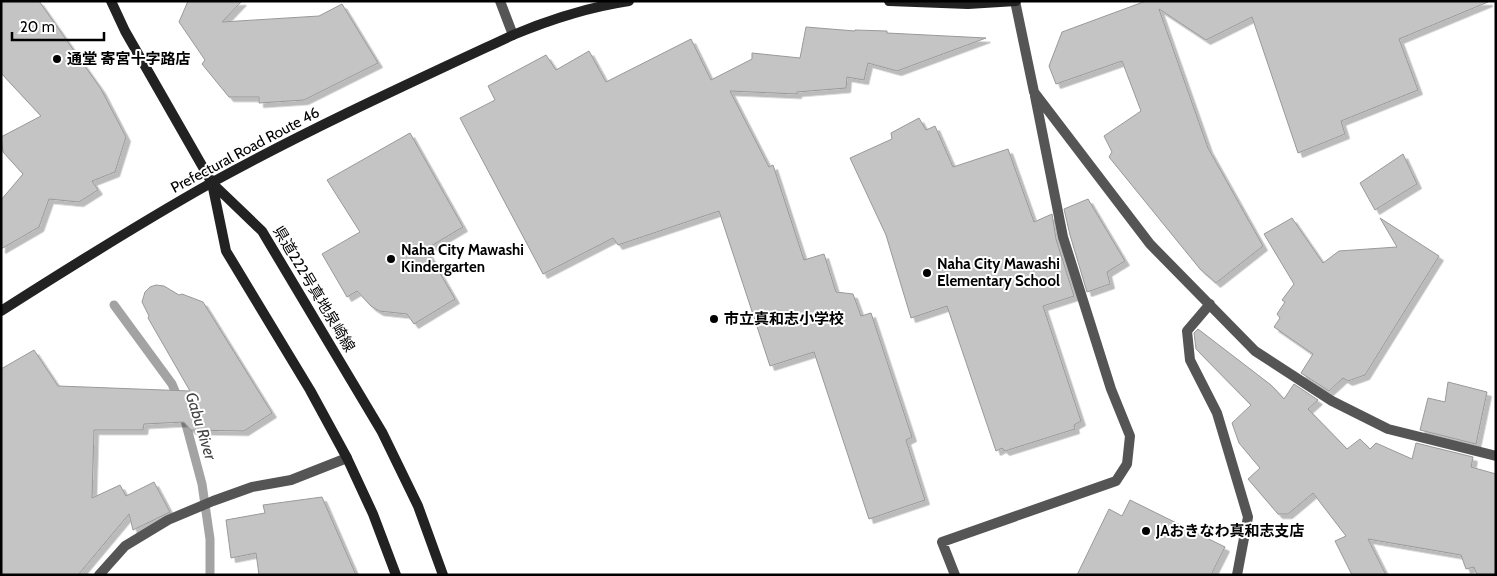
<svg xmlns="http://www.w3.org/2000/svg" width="1497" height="576" font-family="Cabin,'Noto Sans JP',sans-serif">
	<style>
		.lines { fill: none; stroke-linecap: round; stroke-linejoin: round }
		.stream { stroke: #a3a3a3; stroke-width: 9 }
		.building { fill: #c4c4c4; stroke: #999; filter: url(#shadow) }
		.service { stroke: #555; stroke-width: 10 }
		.minor { stroke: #555; stroke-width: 10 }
		.secondary { stroke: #222; stroke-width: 10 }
		.poi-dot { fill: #000; stroke: #fff; stroke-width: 2 }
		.labels { text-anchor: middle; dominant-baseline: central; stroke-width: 4; stroke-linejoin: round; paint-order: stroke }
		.poi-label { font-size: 15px; font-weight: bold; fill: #000; stroke: #fff; text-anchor: start }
		.street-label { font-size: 15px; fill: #000; stroke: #fff }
		.water-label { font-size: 16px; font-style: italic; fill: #444; stroke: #fff }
	</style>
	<defs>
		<filter id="shadow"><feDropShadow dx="4.5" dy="4.5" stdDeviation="0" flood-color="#0004"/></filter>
	</defs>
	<rect width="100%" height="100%" fill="#fff"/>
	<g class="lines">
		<path class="stream" d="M 114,305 L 172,384 L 179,401
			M 183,413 L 202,484 L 210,539 L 210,575"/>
	</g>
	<path class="building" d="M 1,1 L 39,1 L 101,89 L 126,137 L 115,172 L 92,181 L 98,190 L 79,202 L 49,199 L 39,227 L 1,249 L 1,200 L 23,174 L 3,152 L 1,137 L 41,116 L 1,73 Z
		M 188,1 L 242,1 L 222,22 L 319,16 L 342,4 L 378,63 L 304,100 L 259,103 L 259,97 L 229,97 L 202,64 L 205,60 L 179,22 Z
		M 1146,1 L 1488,1 L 1488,2 L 1399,39 L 1418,90 L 1341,121 L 1345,134 L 1298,153 L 1252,17 L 1206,40 L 1159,9 L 1208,148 L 1263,246 L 1216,283 L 1200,269 L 1109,157 L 1112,152 L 1104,136 L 1141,111 L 1122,61 L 1056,84 L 1049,66 L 1062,32 Z
		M 806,27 L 855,31 L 855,30 L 887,31 L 887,33 L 986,38 L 897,71 L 868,63 L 864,80 L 847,77 L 846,88 L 797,92 L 797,94 L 730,91 L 769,167 L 773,165 L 804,260 L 824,254 L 836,292 L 853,294 L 861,316 L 871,313 L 912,437 L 906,440 L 925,500 L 869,519 L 814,352 L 770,366 L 719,211 L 618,245 L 613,238 L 543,274 L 460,118 L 495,100 L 488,86 L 546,55 L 556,70 L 589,51 L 606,82 L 691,39 L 711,80 L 752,59 L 752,53 L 800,58 Z
		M 919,118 L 926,130 L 935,126 L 953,167 L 1008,149 L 1034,222 L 1052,214 L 1056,239 L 1074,296 L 1043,306 L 1081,421 L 1074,425 L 1075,429 L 1005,451 L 1002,448 L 996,451 L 947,306 L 911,318 L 886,235 L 850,158 L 892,139 L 891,133 Z
		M 410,133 L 463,227 L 426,249 L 455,299 L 414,324 L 407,314 L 379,311 L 371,306 L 357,291 L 347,297 L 322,254 L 360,232 L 327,180 Z
		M 1403,154 L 1417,184 L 1375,210 L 1360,183 Z
		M 1088,199 L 1125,261 L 1107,272 L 1110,284 L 1087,292 L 1070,235 L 1064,209 Z
		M 1292,218 L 1323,263 L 1339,251 L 1397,247 L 1380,218 L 1439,256 L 1365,375 L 1348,381 L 1343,378 L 1329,391 L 1301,373 L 1313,354 L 1274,327 L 1280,318 L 1277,314 L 1285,302 L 1282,300 L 1294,284 L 1264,234 Z
		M 156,285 L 164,286 L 179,295 L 182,294 L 203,302 L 272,413 L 244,431 L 191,430 L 184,422 L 144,424 L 143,430 L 94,430 L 92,498 L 120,485 L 126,496 L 154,482 L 170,512 L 133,530 L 129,514 L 78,575 L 1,575 L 1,369 L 34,350 L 58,386 L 190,391 L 148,318 L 149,316 L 142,302 L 145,292 L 150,287 Z
		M 1198,329 L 1271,385 L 1284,399 L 1294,384 L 1318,400 L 1308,409 L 1347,449 L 1360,439 L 1370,449 L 1376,443 L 1412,459 L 1416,443 L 1473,457 L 1471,467 L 1496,474 L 1496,575 L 1477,575 L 1474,567 L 1466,569 L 1461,555 L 1368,539 L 1386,575 L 1352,575 L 1335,541 L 1346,536 L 1313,493 L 1288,514 L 1278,514 L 1248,479 L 1260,468 L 1239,443 L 1232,423 L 1251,405 L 1196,349 L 1194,333 Z
		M 1448,382 L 1487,392 L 1476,444 L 1420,430 L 1428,398 L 1445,402 Z
		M 322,497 L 356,575 L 259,575 L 256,553 L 231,558 L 226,520 L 265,513 L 263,505 Z
		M 1130,500 L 1225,547 L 1211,575 L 1077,575 L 1109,509 L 1122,516 Z"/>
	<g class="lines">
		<path class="service" d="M 500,1 L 513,35"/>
		<path class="minor" d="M 1015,1 L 1034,92 L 1150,244 L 1255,351 L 1332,401 L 1388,429 L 1496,456
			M 1210,304 L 1187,331 L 1190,360 L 1217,413 L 1248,517 L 1237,575
			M 99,575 L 125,546 L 168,520 L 213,501 L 252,487 L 291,480 L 347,458
			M 955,575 L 942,542 L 1116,481 L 1127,464 L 1130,436 L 1111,389 L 1063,237 L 1035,96"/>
		<path class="secondary" d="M 111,1 L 125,31 L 212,183 L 262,231 L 382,432 L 418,506 L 443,575
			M 889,1 L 968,4 L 1016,1
			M 212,183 L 226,251 L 310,390 L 347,458 L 373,514 L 396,575
			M 1,311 C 70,267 140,223 211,183 C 309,129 412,82 513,35 C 551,19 589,7 629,1"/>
	</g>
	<g class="poi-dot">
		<circle cx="57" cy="59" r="5"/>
		<circle cx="391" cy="259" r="5"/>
		<circle cx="927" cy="273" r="5"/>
		<circle cx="714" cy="319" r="5"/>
		<circle cx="1146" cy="531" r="5"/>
	</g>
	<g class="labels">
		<g class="poi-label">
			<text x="67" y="59">通堂 寄宮十字路店</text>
			<text x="401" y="250">Naha City Mawashi<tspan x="401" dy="17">Kindergarten</tspan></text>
			<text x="937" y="264">Naha City Mawashi<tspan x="937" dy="17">Elementary School</tspan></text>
			<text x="724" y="319">市立真和志小学校</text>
			<text x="1156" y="531">JAおきなわ真和志支店</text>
		</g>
		<g class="street-label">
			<text transform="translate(245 150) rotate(-28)">Prefectural Road Route 46</text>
			<text transform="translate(314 289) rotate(59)">県道222号真地泉崎線</text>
		</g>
		<g class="water-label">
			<text transform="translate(201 426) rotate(73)">Gabu River</text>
		</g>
	</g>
	<rect width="1497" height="576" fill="none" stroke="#000000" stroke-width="5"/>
	<path d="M12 32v8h92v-8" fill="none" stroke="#000000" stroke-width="2.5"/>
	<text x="20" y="32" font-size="15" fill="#000000" stroke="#ffffff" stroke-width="4" paint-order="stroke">20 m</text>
</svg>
